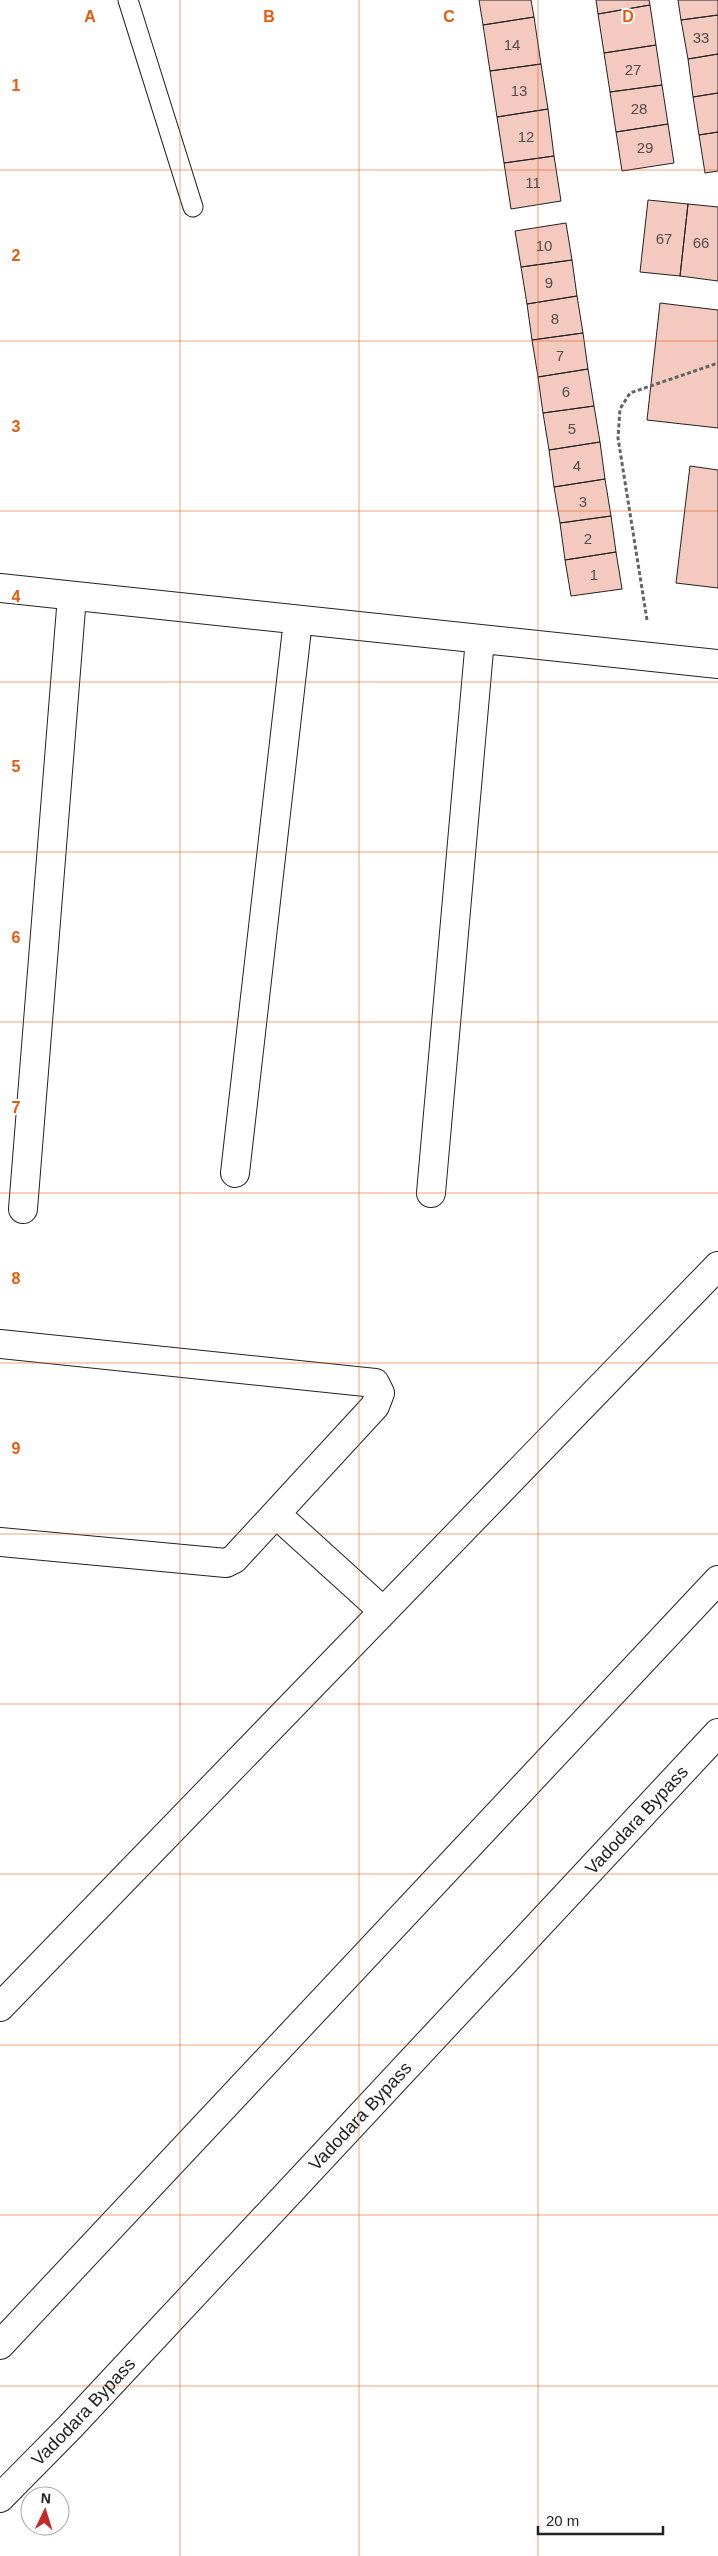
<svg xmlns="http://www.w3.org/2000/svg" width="718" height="2556" font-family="Helvetica,sans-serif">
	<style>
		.building { fill: #f3c9c0; stroke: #222 }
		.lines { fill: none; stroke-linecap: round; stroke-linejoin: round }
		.service-casing { stroke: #222; stroke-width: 21 }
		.minor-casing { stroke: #222; stroke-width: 30 }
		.trunk-casing { stroke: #222; stroke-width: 30 }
		.path { stroke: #646464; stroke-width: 3; stroke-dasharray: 4 2.5; stroke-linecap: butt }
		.service { stroke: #fff; stroke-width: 19 }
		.minor { stroke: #fff; stroke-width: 28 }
		.trunk { stroke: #fff; stroke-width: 28 }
		.grid { fill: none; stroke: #e8590c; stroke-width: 1; stroke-opacity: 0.55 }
		.labels { text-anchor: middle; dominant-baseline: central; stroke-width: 4; stroke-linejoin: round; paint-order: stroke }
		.number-label { font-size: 15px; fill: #564c4a }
		.street-label { font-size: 18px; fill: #222; stroke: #fff }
		.grid-label { font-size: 16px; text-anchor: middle; font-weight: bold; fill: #e8590c; stroke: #fff; stroke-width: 4; stroke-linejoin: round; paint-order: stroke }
	</style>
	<rect width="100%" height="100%" fill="#fff"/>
	<path class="building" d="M 479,0 L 531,0 L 534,17 L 483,25 Z
		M 596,0 L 649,0 L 650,5 L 598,14 Z
		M 678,0 L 718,0 L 718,15 L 681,20 Z
		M 650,5 L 656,45 L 604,53 L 598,14 Z
		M 718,15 L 718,54 L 688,59 L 681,20 Z
		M 534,17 L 541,64 L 490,71 L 483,25 Z
		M 656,45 L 662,85 L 610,92 L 604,53 Z
		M 718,54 L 718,93 L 693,97 L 688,59 Z
		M 541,64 L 548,109 L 497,117 L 490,71 Z
		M 662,85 L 668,124 L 616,132 L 610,92 Z
		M 718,93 L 718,132 L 699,135 L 693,97 Z
		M 548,109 L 554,156 L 504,163 L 497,117 Z
		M 668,124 L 674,163 L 622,171 L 616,132 Z
		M 718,132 L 718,171 L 705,173 L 699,135 Z
		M 554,156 L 561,201 L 511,209 L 504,163 Z
		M 648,200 L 688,204 L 680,276 L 640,272 Z
		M 688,204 L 718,207 L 718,281 L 680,276 Z
		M 566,223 L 572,260 L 521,267 L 515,231 Z
		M 572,260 L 577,296 L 527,304 L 521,267 Z
		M 577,296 L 583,333 L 532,340 L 527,304 Z
		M 660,303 L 718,310 L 718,428 L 647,420 Z
		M 583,333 L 588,369 L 538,377 L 532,340 Z
		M 588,369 L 594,406 L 543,413 L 538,377 Z
		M 594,406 L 600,442 L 549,450 L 543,413 Z
		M 600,442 L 605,479 L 554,487 L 549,450 Z
		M 690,466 L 718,470 L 718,588 L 676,583 Z
		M 605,479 L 611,516 L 560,523 L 554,487 Z
		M 611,516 L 616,552 L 565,560 L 560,523 Z
		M 616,552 L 622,589 L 571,596 L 565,560 Z"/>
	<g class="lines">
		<defs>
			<path id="service" d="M 128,0 L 193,207"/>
			<path id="minor" d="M 0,588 L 718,664
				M 235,1173 L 298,620
				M 431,1193 L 480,639
				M 23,1209 L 72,596
				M 0,1344 L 375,1383 L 380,1393 L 375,1406 L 234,1559 L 226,1563 L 0,1542
				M 276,1514 L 383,1611
				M 0,2007 L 718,1266"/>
			<g id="trunk">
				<path d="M 0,2345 L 718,1580"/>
				<path id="s1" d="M 0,2498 L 70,2427 L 718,1733"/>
			</g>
		</defs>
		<use href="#service" class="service-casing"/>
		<use href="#minor" class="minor-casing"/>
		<use href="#trunk" class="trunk-casing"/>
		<path class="path" d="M 647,620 L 618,438 L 620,409 L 630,393 L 718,363"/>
		<use href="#service" class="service"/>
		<use href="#minor" class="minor"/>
		<use href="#trunk" class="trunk"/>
	</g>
	<path class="grid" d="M 180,0 L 180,2556M 359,0 L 359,2556M 538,0 L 538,2556M 0,170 L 718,170M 0,341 L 718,341M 0,511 L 718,511M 0,682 L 718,682M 0,852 L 718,852M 0,1022 L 718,1022M 0,1193 L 718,1193M 0,1363 L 718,1363M 0,1534 L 718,1534M 0,1704 L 718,1704M 0,1874 L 718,1874M 0,2045 L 718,2045M 0,2215 L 718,2215M 0,2386 L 718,2386"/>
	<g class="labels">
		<g class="number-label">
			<text x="701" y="37">33</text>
			<text x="512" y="44">14</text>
			<text x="633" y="69">27</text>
			<text x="519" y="90">13</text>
			<text x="639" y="108">28</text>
			<text x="526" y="136">12</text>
			<text x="645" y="147">29</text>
			<text x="533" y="182">11</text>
			<text x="664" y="238">67</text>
			<text x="701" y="242">66</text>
			<text x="544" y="245">10</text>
			<text x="549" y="282">9</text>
			<text x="555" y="318">8</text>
			<text x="560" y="355">7</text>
			<text x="566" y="391">6</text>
			<text x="572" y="428">5</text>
			<text x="577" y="465">4</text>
			<text x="583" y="501">3</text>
			<text x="588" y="538">2</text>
			<text x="594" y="574">1</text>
		</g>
		<g class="street-label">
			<text stroke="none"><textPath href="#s1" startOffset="930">Vadodara Bypass</textPath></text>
			<text stroke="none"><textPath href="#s1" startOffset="525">Vadodara Bypass</textPath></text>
			<text stroke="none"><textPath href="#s1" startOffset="120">Vadodara Bypass</textPath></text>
		</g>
	</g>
	<g class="grid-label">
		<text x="90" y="22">A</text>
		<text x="269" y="22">B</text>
		<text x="449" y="22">C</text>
		<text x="628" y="22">D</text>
		<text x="16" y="91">1</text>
		<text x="16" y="261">2</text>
		<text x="16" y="432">3</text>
		<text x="16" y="602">4</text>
		<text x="16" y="772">5</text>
		<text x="16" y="943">6</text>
		<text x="16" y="1113">7</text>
		<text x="16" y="1284">8</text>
		<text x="16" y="1454">9</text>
	</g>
	<g transform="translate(45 2511) rotate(4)"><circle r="24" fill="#ffffff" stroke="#a7a7a7"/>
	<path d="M0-4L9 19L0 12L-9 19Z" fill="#c62828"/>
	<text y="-8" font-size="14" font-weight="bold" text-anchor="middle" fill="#222222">N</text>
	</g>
	<path d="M538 2526v8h125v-8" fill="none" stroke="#222222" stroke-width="2.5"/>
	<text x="546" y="2526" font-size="15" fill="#222222" stroke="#ffffff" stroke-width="4" paint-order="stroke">20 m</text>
</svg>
